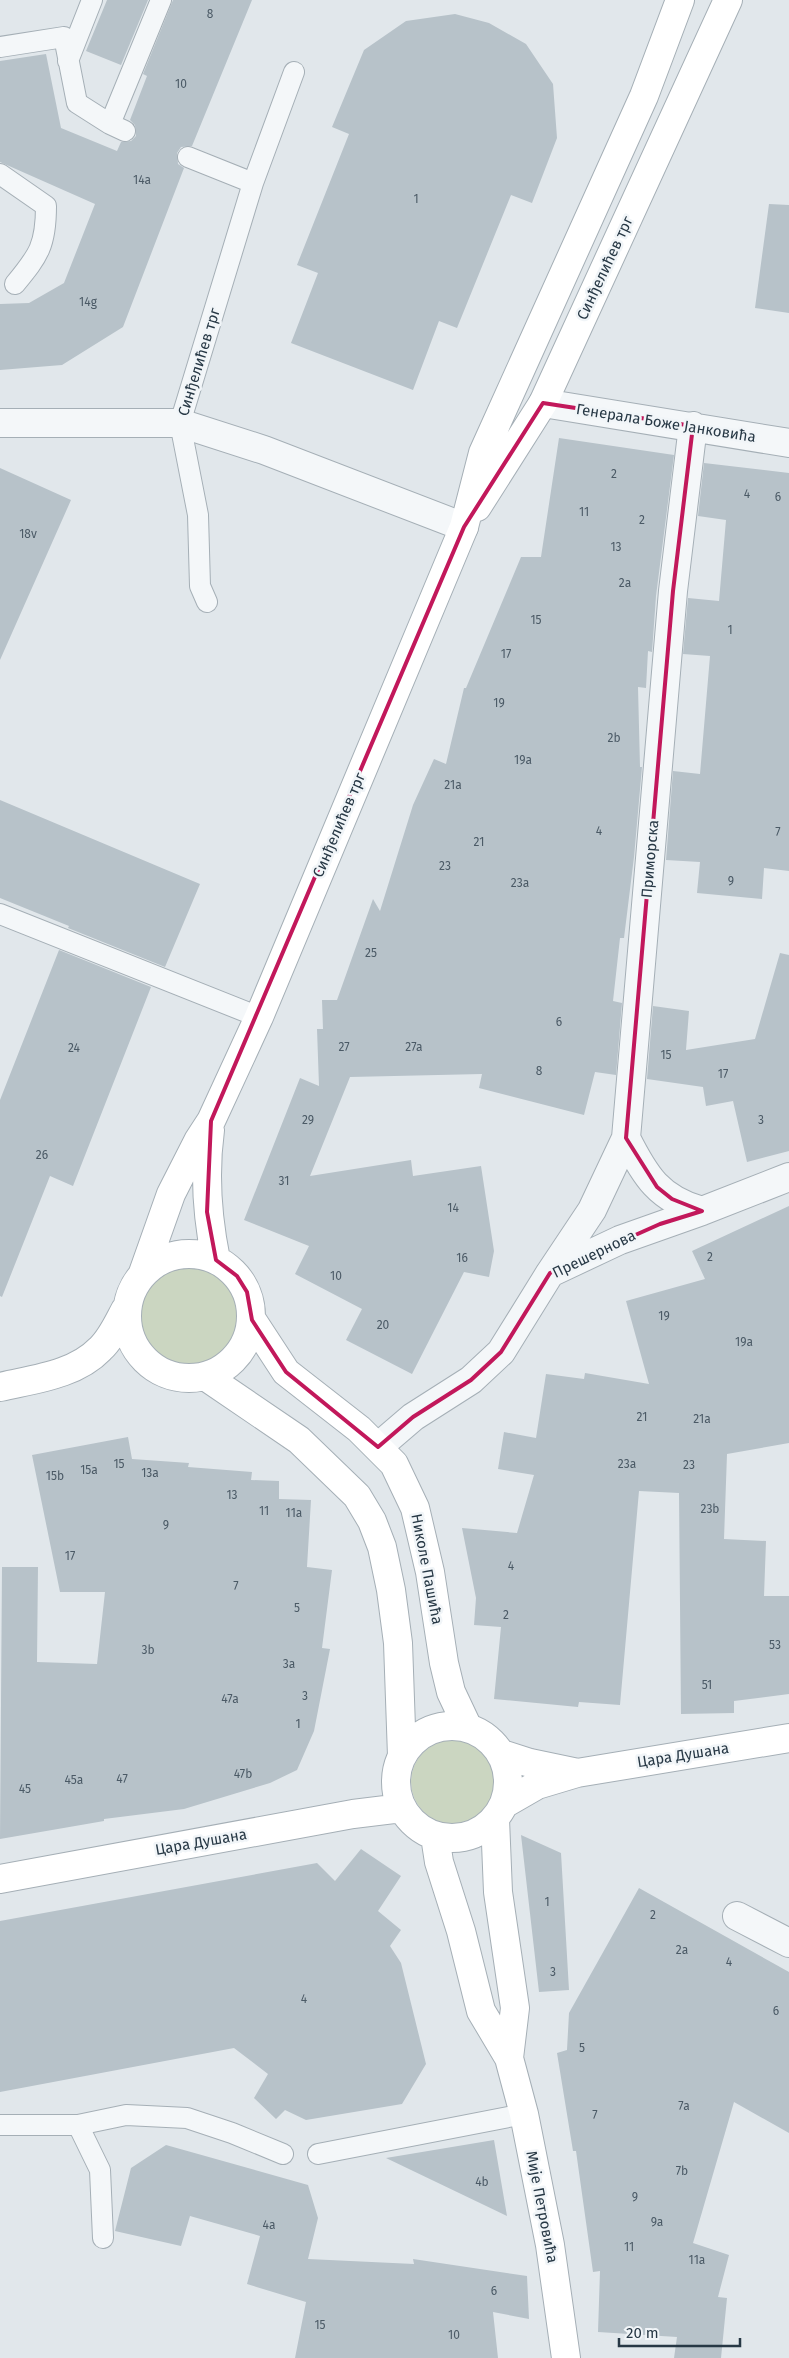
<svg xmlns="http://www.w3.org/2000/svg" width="789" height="2358" font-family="'Fira Sans',sans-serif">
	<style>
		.green { fill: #cbd6c1 }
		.building { fill: #b7c2c9 }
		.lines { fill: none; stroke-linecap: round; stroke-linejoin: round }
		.lane-casing { stroke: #a5afb6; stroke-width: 22 }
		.street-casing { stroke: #a5afb6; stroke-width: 30 }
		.secondary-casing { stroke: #a5afb6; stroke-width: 30 }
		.lane { stroke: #f4f7f9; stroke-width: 20 }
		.street { stroke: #f4f7f9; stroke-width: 28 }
		.secondary { stroke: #fff; stroke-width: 28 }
		.marked { fill: none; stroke: #c2185b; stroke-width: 4; stroke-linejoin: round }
		.labels { text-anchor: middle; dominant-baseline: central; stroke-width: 5; stroke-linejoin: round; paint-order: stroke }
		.number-label { font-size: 12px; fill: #4b5a66 }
		.street-label { font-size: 15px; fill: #273845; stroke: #f1f5f8 }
	</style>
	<rect width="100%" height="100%" fill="#e1e7eb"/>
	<path class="green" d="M138 1315a51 51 0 1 1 102 0a51 51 0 1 1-102 0Z
		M411 1782a42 42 0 1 1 84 0a42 42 0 1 1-84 0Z"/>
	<path class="building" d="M 107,0 L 148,0 L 121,65 L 86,51 Z
		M 173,0 L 252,0 L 192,146 L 181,147 L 177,153 L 178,164 L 184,168 L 123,327 L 62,365 L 0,370 L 0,304 L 29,303 L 64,283 L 95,204 L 0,162 L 0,61 L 46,54 L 61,128 L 117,151 L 121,142 L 131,141 L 136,136 L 135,125 L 130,120 L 147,76 L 143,74 Z
		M 455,14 L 489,23 L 526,44 L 553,84 L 557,138 L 532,203 L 511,195 L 457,328 L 439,321 L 413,390 L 291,343 L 318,273 L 297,265 L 349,134 L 332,127 L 364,50 L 406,21 Z
		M 769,204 L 789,205 L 789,313 L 755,308 Z
		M 559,438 L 674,455 L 656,596 L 652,652 L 648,651 L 646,688 L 638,687 L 640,767 L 642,767 L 634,857 L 624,938 L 620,938 L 613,1001 L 622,1003 L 616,1075 L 595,1072 L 584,1115 L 479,1088 L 482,1074 L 350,1077 L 310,1176 L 411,1160 L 413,1176 L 481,1166 L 494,1251 L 489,1277 L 464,1272 L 412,1374 L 346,1340 L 362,1309 L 295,1274 L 309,1246 L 244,1220 L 300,1078 L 319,1086 L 317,1029 L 323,1029 L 322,1000 L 337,1000 L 373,899 L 380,911 L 413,805 L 434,759 L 446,764 L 464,688 L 466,688 L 521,557 L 541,557 Z
		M 704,463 L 789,473 L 789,871 L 764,868 L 762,899 L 697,893 L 700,862 L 666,860 L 673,771 L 700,774 L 710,656 L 683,654 L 688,598 L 719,601 L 726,520 L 698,516 Z
		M 0,468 L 71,500 L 0,660 Z
		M 0,800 L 200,884 L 165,967 L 68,928 L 69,926 L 0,898 Z
		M 59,950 L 151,987 L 73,1186 L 50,1176 L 2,1297 L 0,1296 L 0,1100 Z
		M 780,953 L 789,955 L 789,1151 L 747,1162 L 733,1101 L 706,1106 L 703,1087 L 647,1079 L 653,1006 L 689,1011 L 686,1050 L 755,1039 Z
		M 789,1206 L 789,1443 L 727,1454 L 724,1539 L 766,1541 L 764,1596 L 789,1596 L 789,1694 L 734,1701 L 734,1713 L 681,1714 L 679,1493 L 639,1491 L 620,1705 L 579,1702 L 578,1707 L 494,1699 L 501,1627 L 474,1625 L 476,1598 L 462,1528 L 517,1533 L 534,1475 L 498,1469 L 504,1432 L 536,1438 L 546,1374 L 584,1379 L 585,1373 L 649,1384 L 626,1301 L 705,1279 L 692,1251 Z
		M 128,1437 L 132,1459 L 189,1463 L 188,1467 L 252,1472 L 251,1480 L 279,1481 L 279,1499 L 311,1500 L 307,1567 L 332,1570 L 322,1648 L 330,1649 L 314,1731 L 297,1770 L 270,1783 L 184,1809 L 104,1819 L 104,1821 L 0,1839 L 2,1567 L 38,1567 L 37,1662 L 97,1664 L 105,1592 L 60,1592 L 32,1455 Z
		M 521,1835 L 561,1853 L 569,1990 L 539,1992 Z
		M 361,1849 L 401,1876 L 378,1911 L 401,1930 L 390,1946 L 401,1963 L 426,2064 L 402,2104 L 306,2120 L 285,2110 L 276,2119 L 254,2098 L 268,2074 L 234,2048 L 0,2092 L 0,1921 L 317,1863 L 335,1881 Z
		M 639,1888 L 789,1972 L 789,2133 L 734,2102 L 693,2243 L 729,2255 L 718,2297 L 727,2298 L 721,2358 L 674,2358 L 677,2337 L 598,2332 L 600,2271 L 593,2272 L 576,2151 L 573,2151 L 557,2053 L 567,2050 L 569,2013 Z
		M 494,2140 L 507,2216 L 386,2158 Z
		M 166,2145 L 308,2185 L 318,2218 L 308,2259 L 414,2264 L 413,2259 L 527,2276 L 529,2319 L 493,2312 L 498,2358 L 295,2358 L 306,2302 L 247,2284 L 260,2236 L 190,2216 L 181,2246 L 115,2231 L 131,2168 Z"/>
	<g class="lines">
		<defs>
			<path id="lane" d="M 0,47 L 64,37 L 77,103 L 110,124 L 125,131
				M 68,61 L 92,0
				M 110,124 L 161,0
				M 188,157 L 253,183
				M 0,174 L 46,206 C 46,245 39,255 15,284
				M 207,602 L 200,586 L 198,515 L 180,423 L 253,183 L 294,72
				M 0,914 L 259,1017
				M 0,2125 L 78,2125 L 100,2170 L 103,2238
				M 78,2125 L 126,2115 L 187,2118 L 232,2133 L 283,2154
				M 318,2154 L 524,2114"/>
			<path id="street" d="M 543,403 L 789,443
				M 0,423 L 180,423 L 264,450 L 464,527
				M 626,1138 C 645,1176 659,1199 702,1211 L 789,1177
				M 550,1273 L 592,1210 L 626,1138 L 673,591 L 693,426
				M 378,1447 L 413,1417 L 471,1380 L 501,1352 L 550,1273 L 620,1240 L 702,1211
				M 737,1916 L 789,1943"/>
			<path id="secondary" d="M 477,507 L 543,403 L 728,0
				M 210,1130 C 204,1174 207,1216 216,1260
				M127 1316a62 62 0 1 1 124 0a62 62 0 1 1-124 0Z
				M 143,1273 L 171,1194 L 198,1141 L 211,1121 L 259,1017 L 464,527 L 483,453 L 644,96 L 680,0
				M 252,1320 L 286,1372 L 359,1429 L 394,1464 L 415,1508 L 430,1572 L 444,1663 L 451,1692 L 468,1728
				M 205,1376 L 299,1440 L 357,1496 L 372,1521 L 382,1547 L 391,1590 L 398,1643 L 402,1756
				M 0,1387 C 34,1379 75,1375 100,1349 C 111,1339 118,1323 125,1310
				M396 1782a56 56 0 1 1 112 0a56 56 0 1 1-112 0Z
				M 502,1754 L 530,1763 L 573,1772
				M 504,1804 L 537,1785 L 577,1773 L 789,1738
				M 495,1819 L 498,1892 L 515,2008 L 509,2058
				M 435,1836 L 439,1862 L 461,1931 L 481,2011 L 509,2058 L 524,2114 L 550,2245 L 566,2358
				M 0,1879 L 353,1814 L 402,1808"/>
		</defs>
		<use href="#lane" class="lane-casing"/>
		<use href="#street" class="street-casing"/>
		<use href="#secondary" class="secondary-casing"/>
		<use href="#lane" class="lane"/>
		<use href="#street" class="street"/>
		<use href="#secondary" class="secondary"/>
	</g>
	<path class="marked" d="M 543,403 L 693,426 L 673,591 L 626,1138 L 657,1187 L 672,1199 L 702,1211 L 660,1224 L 550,1273 L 501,1352 L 471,1380 L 413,1417 L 378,1447 L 286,1372 L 252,1320 L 247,1292 L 237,1276 L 216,1260 L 207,1212 L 211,1121 L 464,527 Z"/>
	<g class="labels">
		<g class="number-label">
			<text x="210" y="14">8</text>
			<text x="181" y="84">10</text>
			<text x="142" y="180">14a</text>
			<text x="416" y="199">1</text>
			<text x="88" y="302">14g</text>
			<text x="614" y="474">2</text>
			<text x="747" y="494">4</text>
			<text x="778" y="497">6</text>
			<text x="584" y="512">11</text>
			<text x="642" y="520">2</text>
			<text x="28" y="534">18v</text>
			<text x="616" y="547">13</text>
			<text x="625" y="583">2a</text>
			<text x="536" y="620">15</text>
			<text x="730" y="630">1</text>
			<text x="506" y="654">17</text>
			<text x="499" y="703">19</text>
			<text x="614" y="738">2b</text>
			<text x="523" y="760">19a</text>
			<text x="453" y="785">21a</text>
			<text x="599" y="831">4</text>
			<text x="778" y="832">7</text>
			<text x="479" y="842">21</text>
			<text x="445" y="866">23</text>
			<text x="731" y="881">9</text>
			<text x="520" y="883">23a</text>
			<text x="371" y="953">25</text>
			<text x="559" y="1022">6</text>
			<text x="344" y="1047">27</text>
			<text x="414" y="1047">27a</text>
			<text x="74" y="1048">24</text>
			<text x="666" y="1055">15</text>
			<text x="539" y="1071">8</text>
			<text x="723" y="1074">17</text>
			<text x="308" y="1120">29</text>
			<text x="761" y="1120">3</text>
			<text x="42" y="1155">26</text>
			<text x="284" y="1181">31</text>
			<text x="453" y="1208">14</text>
			<text x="710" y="1257">2</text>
			<text x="462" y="1258">16</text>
			<text x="336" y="1276">10</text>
			<text x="664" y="1316">19</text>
			<text x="383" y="1325">20</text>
			<text x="744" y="1342">19a</text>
			<text x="642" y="1417">21</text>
			<text x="702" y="1419">21a</text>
			<text x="119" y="1464">15</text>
			<text x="627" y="1464">23a</text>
			<text x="689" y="1465">23</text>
			<text x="89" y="1470">15a</text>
			<text x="150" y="1473">13a</text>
			<text x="55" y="1476">15b</text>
			<text x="232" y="1495">13</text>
			<text x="710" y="1509">23b</text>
			<text x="264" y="1511">11</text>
			<text x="294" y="1513">11a</text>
			<text x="166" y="1525">9</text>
			<text x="70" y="1556">17</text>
			<text x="511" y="1566">4</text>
			<text x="236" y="1586">7</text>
			<text x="297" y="1608">5</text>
			<text x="506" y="1615">2</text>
			<text x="775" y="1645">53</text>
			<text x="148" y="1650">3b</text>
			<text x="289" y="1664">3a</text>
			<text x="707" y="1685">51</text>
			<text x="305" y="1696">3</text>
			<text x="230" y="1699">47a</text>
			<text x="298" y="1724">1</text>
			<text x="243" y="1774">47b</text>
			<text x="122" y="1779">47</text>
			<text x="74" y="1780">45a</text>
			<text x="25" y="1789">45</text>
			<text x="547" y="1902">1</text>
			<text x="653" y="1915">2</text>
			<text x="682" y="1950">2a</text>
			<text x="729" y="1962">4</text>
			<text x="553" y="1972">3</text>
			<text x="304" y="1999">4</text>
			<text x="776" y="2011">6</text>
			<text x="582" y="2048">5</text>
			<text x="684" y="2106">7a</text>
			<text x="595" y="2115">7</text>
			<text x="682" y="2171">7b</text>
			<text x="482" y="2182">4b</text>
			<text x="635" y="2197">9</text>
			<text x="657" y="2222">9a</text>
			<text x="269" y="2225">4a</text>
			<text x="629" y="2247">11</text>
			<text x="697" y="2260">11a</text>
			<text x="494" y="2291">6</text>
			<text x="320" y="2325">15</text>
			<text x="454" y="2335">10</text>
		</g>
		<g class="street-label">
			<text transform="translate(605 268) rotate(-65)">Синђелићев трг</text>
			<text transform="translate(199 362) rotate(-73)">Синђелићев трг</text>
			<text transform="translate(666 423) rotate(9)">Генерала Боже Јанковића</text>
			<text transform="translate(339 825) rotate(-67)">Синђелићев трг</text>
			<text transform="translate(650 859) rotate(-85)">Приморска</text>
			<text transform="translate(594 1254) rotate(-26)">Прешернова</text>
			<text transform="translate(427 1569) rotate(79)">Николе Пашића</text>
			<text transform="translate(683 1755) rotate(-9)">Цара Душана</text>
			<text transform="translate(201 1842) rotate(-10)">Цара Душана</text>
			<text transform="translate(542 2207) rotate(79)">Мије Петровића</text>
		</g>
	</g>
	<path d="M619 2338v8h121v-8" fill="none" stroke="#273845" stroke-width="2.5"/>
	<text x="626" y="2338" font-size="15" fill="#273845" stroke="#f1f5f8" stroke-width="4" paint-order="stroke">20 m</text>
</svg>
